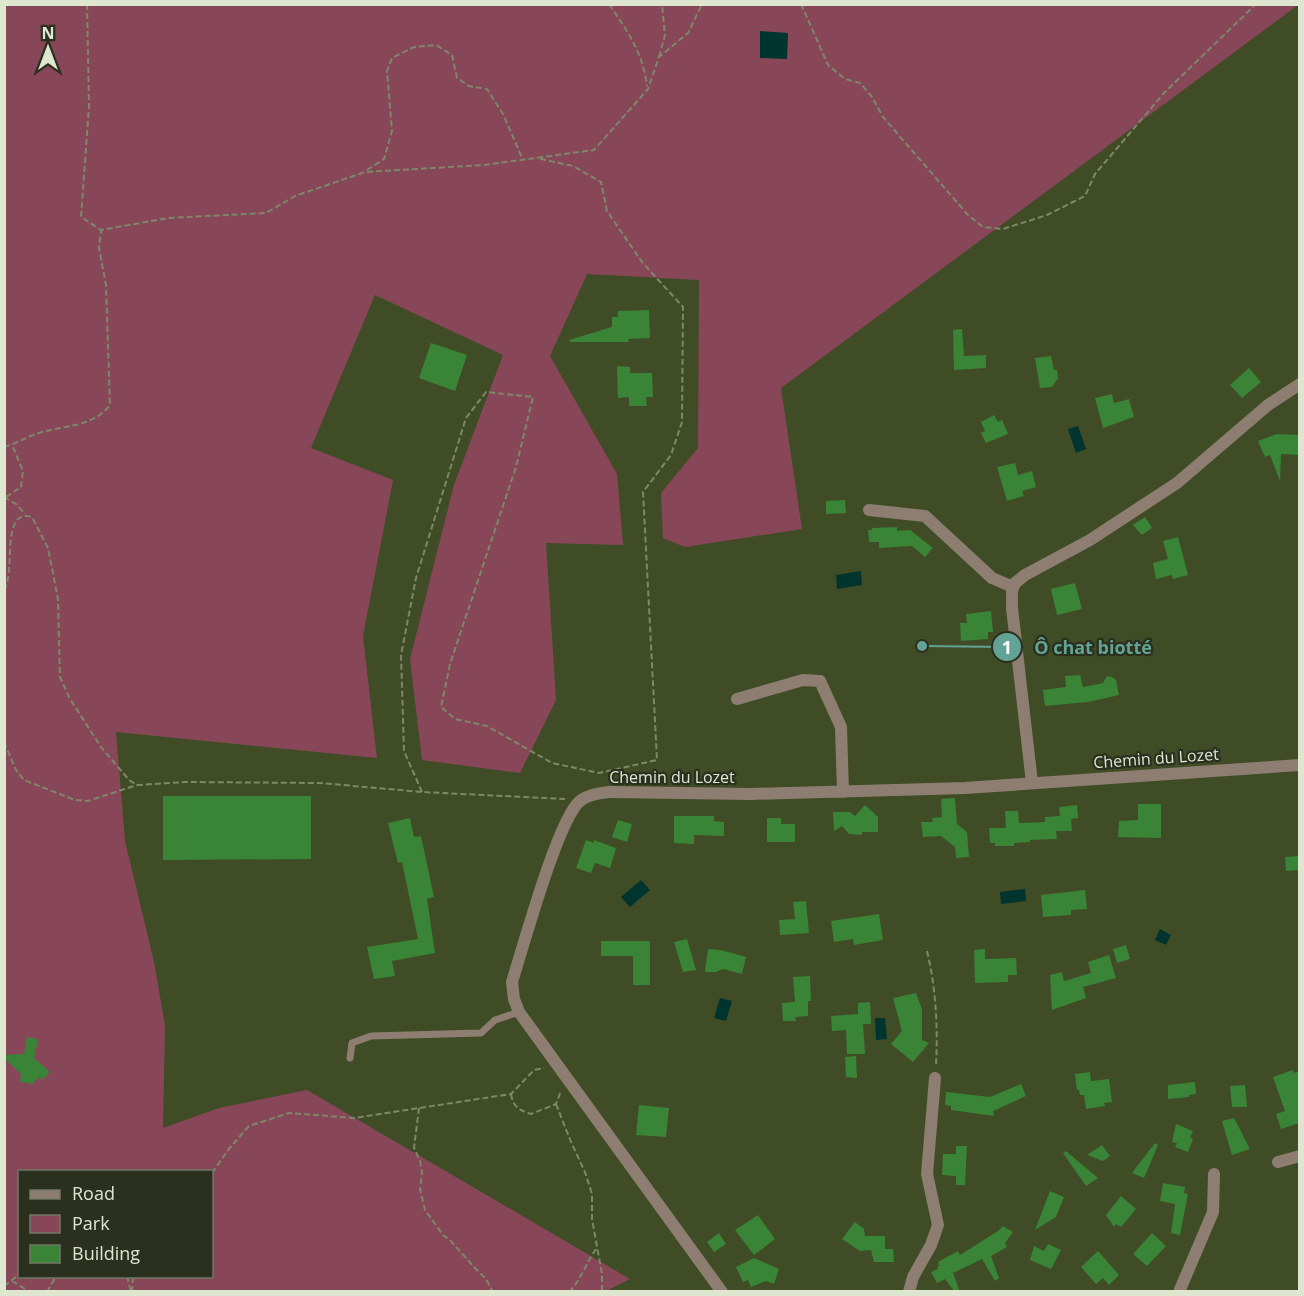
<svg xmlns="http://www.w3.org/2000/svg" width="1304" height="1296" font-family="'Open Sans',sans-serif">
	<style>
		.green { fill: #874759; fill-rule: evenodd }
		.water { fill: #00342e }
		.building { fill: #398436 }
		.lines { fill: none; stroke-linecap: round; stroke-linejoin: round }
		.path { stroke: #7e8868; stroke-width: 2; stroke-dasharray: 6 3; stroke-linecap: butt }
		.service { stroke: #8e7e71; stroke-width: 7 }
		.minor { stroke: #8e7e71; stroke-width: 12 }
		.labels { text-anchor: middle; dominant-baseline: central; stroke-width: 4.5; stroke-linejoin: round; paint-order: stroke }
		.street-label { font-size: 16px; fill: #dee6d0; stroke: #2a2f1e }
		.leader { fill: none; stroke: #62a395; stroke-width: 2 }
		.callout-dot { fill: #62a395; stroke: #2a2f1e; stroke-width: 2 }
		.mark-label { font-size: 18px; text-anchor: middle; font-weight: bold; fill: #fff }
		.callout-label { font-size: 18px; text-anchor: middle; font-weight: bold; fill: #62a395; stroke: #2a2f1e; stroke-width: 4.5; stroke-linejoin: round; paint-order: stroke }
	</style>
	<rect width="100%" height="100%" fill="#404c26"/>
	<path class="green" d="M 5,5 L 1298,5 L 781,388 L 802,529 L 685,547 L 663,538 L 661,493 L 698,448 L 699,280 L 587,274 L 550,356 L 617,474 L 623,545 L 546,543 L 556,700 L 520,773 L 422,760 L 410,659 L 454,485 L 503,355 L 375,295 L 311,448 L 393,480 L 363,636 L 377,758 L 116,732 L 125,841 L 154,962 L 165,1025 L 163,1128 L 219,1108 L 307,1090 L 630,1279 L 604,1292 L 5,1292 ZM 20,1172 L 212,1172 L 212,1276 L 20,1276 Z"/>
	<path class="water" d="M 760,31 L 788,33 L 787,59 L 760,58 Z
		M 1078,426 L 1086,449 L 1076,453 L 1068,429 Z
		M 861,571 L 862,585 L 837,589 L 836,575 Z
		M 641,880 L 650,890 L 630,907 L 621,897 Z
		M 1025,889 L 1026,901 L 1001,904 L 1000,892 Z
		M 1160,929 L 1171,935 L 1166,945 L 1155,940 Z
		M 720,998 L 732,1001 L 726,1021 L 714,1018 Z
		M 875,1018 L 885,1018 L 887,1039 L 876,1040 Z"/>
	<path class="building" d="M 649,310 L 650,338 L 628,339 L 629,342 L 570,342 L 569,340 L 612,327 L 612,317 L 618,317 L 618,311 Z
		M 962,329 L 964,356 L 986,355 L 986,368 L 954,370 L 953,330 Z
		M 431,343 L 467,355 L 455,391 L 419,378 Z
		M 1051,356 L 1054,370 L 1057,370 L 1058,378 L 1052,387 L 1040,388 L 1035,358 Z
		M 617,366 L 630,367 L 630,373 L 652,373 L 653,397 L 646,397 L 647,406 L 629,406 L 629,397 L 618,398 Z
		M 1249,368 L 1261,382 L 1242,398 L 1230,385 Z
		M 1112,394 L 1114,403 L 1129,399 L 1134,417 L 1103,428 L 1095,398 Z
		M 994,415 L 998,422 L 1002,420 L 1008,434 L 986,443 L 981,433 L 985,431 L 981,422 Z
		M 1277,434 L 1299,435 L 1299,455 L 1281,454 L 1280,481 L 1270,455 L 1265,457 L 1258,441 Z
		M 1015,463 L 1018,475 L 1032,471 L 1036,487 L 1022,491 L 1024,496 L 1007,501 L 997,467 Z
		M 845,500 L 846,513 L 826,514 L 826,501 Z
		M 1145,517 L 1152,528 L 1142,535 L 1133,525 Z
		M 897,527 L 897,531 L 910,530 L 933,548 L 925,557 L 912,546 L 879,548 L 879,542 L 869,542 L 868,530 L 872,530 L 872,528 Z
		M 1178,537 L 1188,575 L 1173,579 L 1172,575 L 1156,579 L 1153,563 L 1168,559 L 1163,541 Z
		M 1075,583 L 1082,609 L 1057,615 L 1051,589 Z
		M 991,611 L 993,632 L 988,632 L 988,639 L 961,641 L 960,623 L 967,623 L 966,614 Z
		M 1080,675 L 1083,687 L 1103,683 L 1107,676 L 1112,677 L 1116,680 L 1119,695 L 1088,702 L 1045,706 L 1043,690 L 1066,687 L 1065,676 Z
		M 163,796 L 311,796 L 311,859 L 163,860 Z
		M 955,798 L 957,824 L 967,832 L 969,857 L 956,858 L 955,847 L 941,836 L 923,837 L 921,822 L 933,822 L 932,818 L 942,817 L 941,799 Z
		M 1138,804 L 1161,804 L 1161,838 L 1118,837 L 1119,821 L 1138,820 Z
		M 865,805 L 878,817 L 878,832 L 862,832 L 862,835 L 849,834 L 842,826 L 834,831 L 833,812 L 850,812 L 855,816 Z
		M 1077,805 L 1078,818 L 1071,819 L 1072,831 L 1056,831 L 1057,839 L 1030,840 L 1030,842 L 1014,843 L 1014,846 L 995,846 L 995,843 L 990,843 L 989,828 L 1006,828 L 1005,811 L 1018,811 L 1019,823 L 1045,822 L 1045,817 L 1060,816 L 1059,807 Z
		M 674,816 L 714,816 L 714,821 L 724,822 L 724,836 L 694,835 L 694,844 L 674,843 Z
		M 410,818 L 414,837 L 421,836 L 434,897 L 427,899 L 435,953 L 392,961 L 395,976 L 374,979 L 367,947 L 418,939 L 402,862 L 398,863 L 388,823 Z
		M 767,818 L 781,818 L 781,824 L 795,824 L 795,842 L 767,842 Z
		M 618,820 L 632,824 L 627,842 L 612,837 Z
		M 586,840 L 594,843 L 594,840 L 616,848 L 610,868 L 595,863 L 591,873 L 576,868 Z
		M 1299,856 L 1299,870 L 1286,871 L 1285,857 Z
		M 1085,890 L 1087,909 L 1071,910 L 1071,915 L 1043,917 L 1041,895 Z
		M 806,901 L 809,933 L 780,935 L 779,920 L 795,919 L 793,902 Z
		M 879,914 L 883,940 L 854,945 L 853,939 L 834,942 L 831,921 Z
		M 687,939 L 696,970 L 683,972 L 674,942 Z
		M 601,941 L 650,941 L 650,985 L 633,985 L 633,956 L 601,956 Z
		M 1126,945 L 1130,959 L 1117,963 L 1113,949 Z
		M 708,949 L 721,950 L 746,957 L 742,974 L 723,969 L 716,972 L 705,972 Z
		M 985,949 L 985,959 L 1016,958 L 1017,975 L 1008,975 L 1008,982 L 975,983 L 974,950 Z
		M 1109,955 L 1116,978 L 1083,987 L 1086,998 L 1052,1010 L 1050,975 L 1062,972 L 1064,981 L 1091,973 L 1088,962 Z
		M 810,976 L 811,1001 L 808,1001 L 808,1016 L 795,1017 L 796,1021 L 783,1021 L 782,1003 L 795,1002 L 793,977 Z
		M 916,993 L 922,1009 L 922,1040 L 929,1043 L 913,1062 L 891,1044 L 902,1031 L 893,998 Z
		M 870,1002 L 871,1024 L 863,1024 L 865,1054 L 847,1054 L 846,1030 L 832,1031 L 831,1016 L 858,1014 L 858,1003 Z
		M 27,1037 L 38,1039 L 34,1058 L 50,1072 L 42,1080 L 39,1077 L 31,1085 L 29,1083 L 20,1082 L 21,1074 L 4,1058 L 4,1055 L 24,1054 Z
		M 856,1056 L 857,1078 L 846,1077 L 845,1057 Z
		M 1293,1070 L 1294,1073 L 1299,1071 L 1299,1123 L 1281,1129 L 1276,1114 L 1285,1111 L 1273,1077 Z
		M 1090,1072 L 1091,1081 L 1109,1079 L 1112,1102 L 1104,1103 L 1105,1106 L 1086,1109 L 1084,1095 L 1080,1095 L 1079,1090 L 1077,1090 L 1075,1074 Z
		M 1195,1082 L 1196,1094 L 1189,1095 L 1189,1097 L 1168,1099 L 1168,1085 Z
		M 1021,1084 L 1026,1096 L 993,1111 L 994,1116 L 951,1110 L 951,1106 L 945,1105 L 946,1092 L 990,1097 Z
		M 1245,1085 L 1247,1107 L 1232,1107 L 1230,1086 Z
		M 639,1105 L 669,1108 L 666,1137 L 636,1135 Z
		M 1234,1118 L 1250,1149 L 1232,1155 L 1222,1121 Z
		M 1176,1124 L 1193,1131 L 1190,1137 L 1193,1139 L 1188,1152 L 1175,1147 L 1177,1143 L 1172,1142 Z
		M 1155,1143 L 1158,1145 L 1144,1178 L 1132,1173 Z
		M 1102,1145 L 1110,1156 L 1103,1161 L 1087,1155 Z
		M 956,1146 L 967,1146 L 965,1185 L 956,1185 L 956,1176 L 942,1175 L 943,1154 L 956,1154 Z
		M 1066,1151 L 1098,1178 L 1086,1186 L 1063,1153 Z
		M 1163,1183 L 1185,1187 L 1184,1193 L 1188,1194 L 1180,1235 L 1171,1233 L 1175,1204 L 1160,1201 Z
		M 1050,1191 L 1064,1197 L 1056,1217 L 1035,1230 Z
		M 1121,1196 L 1136,1209 L 1121,1227 L 1116,1224 L 1114,1227 L 1106,1215 Z
		M 758,1215 L 775,1239 L 754,1255 L 735,1230 Z
		M 855,1222 L 864,1229 L 865,1236 L 885,1236 L 885,1249 L 893,1249 L 894,1262 L 874,1262 L 871,1250 L 860,1251 L 842,1239 Z
		M 1003,1226 L 1013,1232 L 1005,1243 L 1007,1247 L 991,1256 L 999,1278 L 995,1281 L 982,1259 L 953,1273 L 960,1292 L 955,1292 L 945,1279 L 937,1283 L 931,1272 L 938,1269 L 937,1267 L 939,1266 L 938,1262 L 958,1251 L 960,1255 L 998,1231 Z
		M 719,1233 L 726,1244 L 714,1252 L 707,1242 Z
		M 1152,1233 L 1166,1246 L 1147,1266 L 1133,1254 Z
		M 1048,1244 L 1061,1250 L 1051,1269 L 1030,1260 L 1034,1246 L 1044,1251 Z
		M 1098,1251 L 1119,1275 L 1109,1285 L 1103,1278 L 1096,1284 L 1081,1267 Z
		M 754,1258 L 779,1269 L 774,1284 L 766,1281 L 751,1287 L 748,1280 L 743,1282 L 736,1267 Z"/>
	<g class="lines">
		<path class="path" d="M 87,4 L 89,106 L 81,217 L 101,230 L 168,218 L 266,213 L 295,196 L 365,172 L 484,165 L 594,150 L 648,89 L 659,57 L 688,33 L 702,4
			M 609,4 C 628,32 643,53 647,86
			M 801,4 L 828,65 L 845,79 L 860,83 L 872,97 L 883,117 L 968,215 L 983,227 L 1003,229 L 1047,215 L 1085,196 L 1095,174 L 1164,93 L 1256,4
			M 659,57 L 665,35 L 662,4
			M 367,170 L 384,159 L 392,131 L 387,71 L 392,58 L 414,47 L 436,45 L 452,55 L 457,78 L 469,86 L 487,89 L 503,114 L 523,160
			M 4,447 C 15,444 25,438 36,434 C 61,425 93,428 110,405 L 106,285 L 99,248 L 101,230
			M 4,497 L 16,504 L 25,514
			M 6,497 L 21,487 L 23,471 L 12,445
			M 4,590 C 16,573 0,507 32,517 L 48,548 L 58,599 L 60,677 L 70,699 L 101,747 L 129,780 L 137,785 L 185,782 L 320,783 L 422,792 L 565,799
			M 4,742 L 16,770 L 24,780 L 75,800 L 88,801 L 137,785
			M 422,792 L 404,751 L 401,655 L 416,578 L 466,418 L 486,392 L 533,397 L 516,467 L 450,664 L 441,707 L 455,719 L 487,726 L 552,763 L 599,773 L 657,760 L 643,492 L 671,455 L 682,422 L 683,307 L 642,262 L 607,211 L 601,182 L 573,166 L 537,158
			M 927,951 C 936,988 938,1028 936,1066
			M 511,1094 C 513,1107 519,1110 531,1114 L 556,1104 L 561,1091
			M 556,1104 L 571,1142 L 585,1172 L 592,1194 L 592,1219 L 602,1274 L 602,1292
			M 419,1108 L 414,1148 L 420,1161 L 422,1173 L 420,1189 L 425,1210 L 443,1235 L 450,1240 L 474,1267 L 486,1279 L 493,1292
			M 212,1173 L 228,1150 L 249,1126 L 289,1113 L 354,1118 L 511,1094 L 534,1070 L 544,1068
			M 127,1276 L 131,1292
			M 12,1281 L 30,1292
			M 4,1286 L 20,1274
			M 47,1292 L 56,1276
			M 132,1292 L 133,1276
			M 569,1292 C 581,1280 586,1263 596,1249"/>
		<path class="service" d="M 350,1058 L 352,1043 L 371,1036 L 481,1033 L 495,1020 L 519,1012"/>
		<path class="minor" d="M 869,510 L 925,516 L 992,578 L 1013,587
			M 737,699 L 803,680 L 820,681 L 841,727 L 843,792
			M 1032,783 L 1012,608 L 1012,591 L 1015,583 L 1025,575 L 1090,540 L 1177,483 L 1268,405 L 1300,384
			M 1278,1162 L 1300,1156
			M 722,1292 L 519,1012 L 514,999 L 512,982 C 523,947 558,819 580,801 C 589,794 601,793 611,792 L 750,794 L 965,788 L 1300,765
			M 909,1292 L 913,1277 L 931,1245 L 938,1225 L 927,1174 L 935,1078
			M 1179,1292 L 1213,1212 L 1214,1174"/>
	</g>
	<g class="labels">
		<g class="street-label">
			<text transform="translate(1156 758) rotate(-4)">Chemin du Lozet</text>
			<text x="672" y="777">Chemin du Lozet</text>
		</g>
	</g>
	<path class="leader" d="M922 646L1007 647"/>
	<g class="callout-dot">
		<circle cx="922" cy="646" r="6"/>
		<circle cx="1007" cy="647" r="15"/>
	</g>
	<g class="mark-label">
		<text x="1007" y="654">1</text>
	</g>
	<g class="callout-label">
		<text x="1093" y="654">Ô chat biotté</text>
	</g>
	<rect width="1304" height="1296" fill="none" stroke="#dee6d0" stroke-width="12"/>
	<rect x="18" y="1170" width="195" height="108" fill="#2a2f1e" stroke="#727865" stroke-width="1.5"/>
	<rect x="30" y="1190" width="30" height="9" fill="#8e7e71" stroke="#727865" stroke-width="1.5"/>
	<text x="72" y="1200" font-size="18" fill="#dee6d0">Road</text>
	<rect x="30" y="1215" width="30" height="18" fill="#874759" stroke="#727865" stroke-width="1.5"/>
	<text x="72" y="1230" font-size="18" fill="#dee6d0">Park</text>
	<rect x="30" y="1245" width="30" height="18" fill="#398436" stroke="#727865" stroke-width="1.5"/>
	<text x="72" y="1260" font-size="18" fill="#dee6d0">Building</text>
	<g transform="translate(48 48)" stroke="#2a2f1e" stroke-width="4.5" paint-order="stroke">
	<path d="M0-4.5L10 22L0 15L-10 22Z" fill="#dee6d0"/>
	<text y="-9" font-size="16" font-weight="bold" text-anchor="middle" fill="#dee6d0">N</text>
	</g>
</svg>
